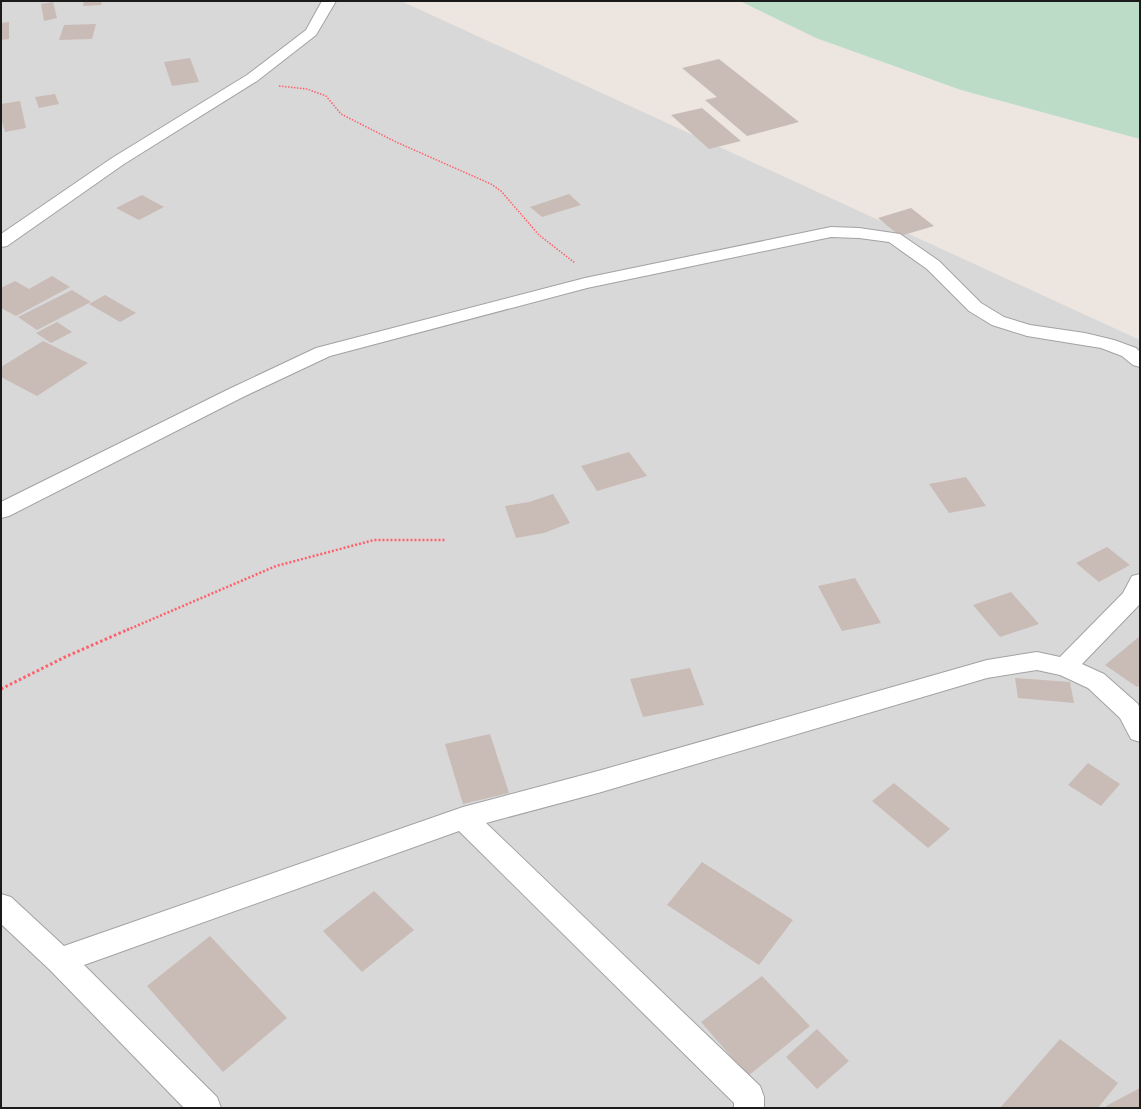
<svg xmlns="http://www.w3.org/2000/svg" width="1141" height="1109" font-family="Quicksand,sans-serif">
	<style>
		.residential { fill: #d9d8d8 }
		.wetland { fill: #bcdcc7 }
		.building { fill: #c9bbb6 }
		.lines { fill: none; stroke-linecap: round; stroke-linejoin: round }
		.street-casing { stroke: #a2a2a2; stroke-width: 2 }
		.path-far2 { stroke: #fe606b; stroke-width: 1.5; stroke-dasharray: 1.5 1.5; stroke-linecap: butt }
		.path-far1 { stroke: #fe606b; stroke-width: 2.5; stroke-dasharray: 2 2; stroke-linecap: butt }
		.path { stroke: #fe606b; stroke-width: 3; stroke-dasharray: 2.5 2.5; stroke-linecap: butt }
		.street { fill: #fff; fill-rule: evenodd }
	</style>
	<rect width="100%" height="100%" fill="#ede6e0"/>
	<path class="residential" d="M 1,1 L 401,1 L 1140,340 L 1140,1108 L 1,1108 Z"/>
	<path class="wetland" d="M 740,1 L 1140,1 L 1140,139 L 961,90 L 816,38 Z"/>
	<path class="building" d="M 84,1 L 102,1 L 101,5 L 83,6 Z
		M 53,2 L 57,18 L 44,21 L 41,4 Z
		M 9,22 L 9,39 L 1,40 L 1,23 Z
		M 96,24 L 92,39 L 59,40 L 64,25 Z
		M 190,58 L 199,82 L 172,86 L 164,62 Z
		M 719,59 L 799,122 L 747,136 L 705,100 L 717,97 L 682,68 Z
		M 55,94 L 59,104 L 39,108 L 35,97 Z
		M 20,101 L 26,128 L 5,132 L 1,118 L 1,104 Z
		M 702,108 L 741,141 L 709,149 L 671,115 Z
		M 569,194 L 581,205 L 542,217 L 530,207 Z
		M 142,195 L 164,207 L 139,220 L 116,208 Z
		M 911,208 L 934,226 L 900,236 L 878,218 Z
		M 52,276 L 70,287 L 16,316 L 1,308 L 1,288 L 15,281 L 29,289 Z
		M 72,290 L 91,302 L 37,330 L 18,317 Z
		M 105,295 L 136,313 L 120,322 L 89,304 Z
		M 57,322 L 72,332 L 51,343 L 36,333 Z
		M 43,341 L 88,363 L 37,396 L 1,377 L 1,367 Z
		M 629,452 L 647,476 L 597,491 L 581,466 Z
		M 966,477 L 986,506 L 949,513 L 929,484 Z
		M 553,494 L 570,523 L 544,533 L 516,538 L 505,506 L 529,502 Z
		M 1107,547 L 1130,565 L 1099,582 L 1076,563 Z
		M 855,578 L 881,623 L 842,631 L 818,586 Z
		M 1011,592 L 1039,624 L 1000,637 L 973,605 Z
		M 1140,636 L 1140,685 L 1137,687 L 1105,665 Z
		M 690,668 L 704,705 L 643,717 L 630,679 Z
		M 1015,678 L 1070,682 L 1074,703 L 1018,698 Z
		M 490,734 L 509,793 L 463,804 L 445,744 Z
		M 1088,763 L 1120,784 L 1101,806 L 1068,785 Z
		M 894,783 L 950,829 L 928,848 L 872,801 Z
		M 702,862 L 793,920 L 759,965 L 667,905 Z
		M 374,891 L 414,930 L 362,972 L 323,931 Z
		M 210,936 L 287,1018 L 223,1072 L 147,986 Z
		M 762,976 L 810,1026 L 748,1076 L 701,1022 Z
		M 817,1029 L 849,1061 L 817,1089 L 786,1057 Z
		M 1060,1039 L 1118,1083 L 1098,1108 L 1000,1108 Z
		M 1140,1088 L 1140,1108 L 1108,1108 L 1106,1106 Z"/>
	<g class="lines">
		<defs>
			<path id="street" d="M 322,1 L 336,1 L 316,35 L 257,81 L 124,164 L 7,246 L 1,247 L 1,234 L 112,158 L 247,75 L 306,30 Z
				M 831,227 L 859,228 L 900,234 L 939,261 L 981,303 L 1004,317 L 1030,325 L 1085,333 L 1114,340 L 1136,348 L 1140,352 L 1140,367 L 1133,365 L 1122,356 L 1101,348 L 1027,336 L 992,325 L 969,311 L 927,269 L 889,242 L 859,238 L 831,237 L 587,288 L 330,356 L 243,397 L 9,516 L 1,518 L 1,502 L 229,389 L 316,348 L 585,278 Z
				M 1140,574 L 1140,604 L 1082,664 L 1104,674 L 1138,704 L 1140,709 L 1140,742 L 1131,739 L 1120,718 L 1088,688 L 1060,675 L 1037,670 L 987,678 L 598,793 L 486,823 L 760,1086 L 764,1097 L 764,1108 L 734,1108 L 734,1103 L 459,831 L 84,965 L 217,1097 L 221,1108 L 184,1108 L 50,970 L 1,924 L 1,894 L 11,897 L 64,946 L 463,807 L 598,771 L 987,660 L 1037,652 L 1060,657 L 1123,593 L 1132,576 Z"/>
		</defs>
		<use href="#street" class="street-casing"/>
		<path class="path-far2" d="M 279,86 L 307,89 L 326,96 L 341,114 L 396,142 L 491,184 L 501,191 L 539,235 L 575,263"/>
		<path class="path-far1" d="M 127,630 L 276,566 L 374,540 L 445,540"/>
		<path class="path" d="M 1,689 L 67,656 L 129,629"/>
		<use href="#street" class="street"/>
	</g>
	<rect width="1141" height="1109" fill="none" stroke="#1b1b1b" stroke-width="4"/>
</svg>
